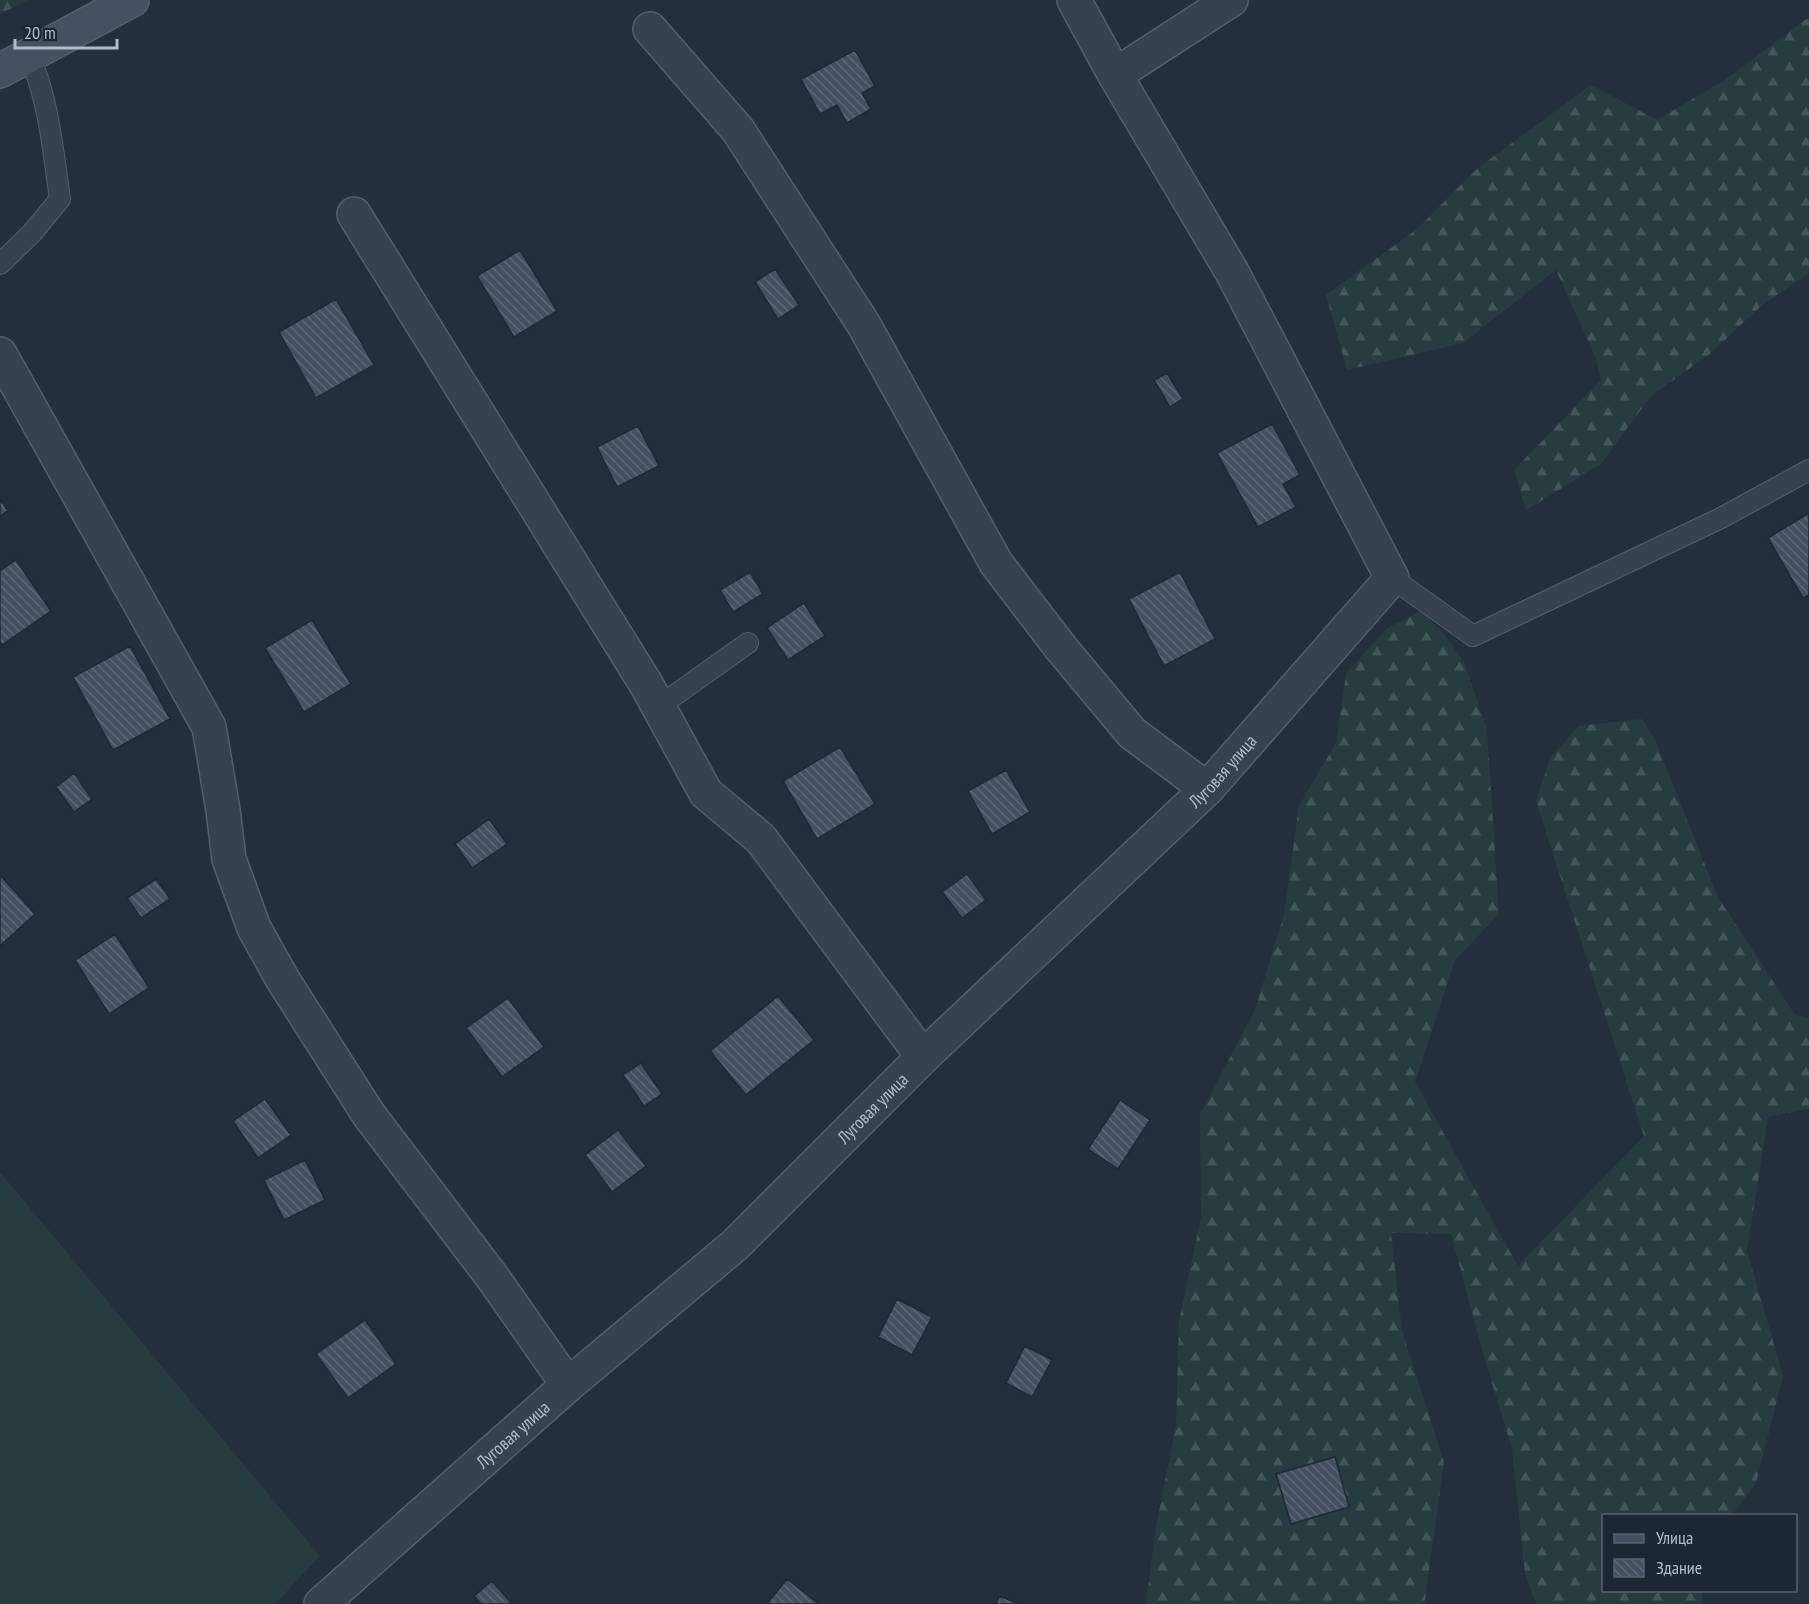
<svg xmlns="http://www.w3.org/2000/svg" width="1809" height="1604" font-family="'PT Sans Narrow',sans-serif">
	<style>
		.grass { fill: #263c3f }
		.forest { fill: url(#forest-firs) }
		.building { fill: url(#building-back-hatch); stroke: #1f2835; stroke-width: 1.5 }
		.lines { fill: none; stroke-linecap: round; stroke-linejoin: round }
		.lane-casing { stroke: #565f6c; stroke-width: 22 }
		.street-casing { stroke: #565f6c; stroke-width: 36 }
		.secondary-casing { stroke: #565f6c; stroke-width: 36 }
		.lane { stroke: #38414e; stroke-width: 20 }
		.street { stroke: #38414e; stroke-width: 33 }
		.secondary { stroke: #465061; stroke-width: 33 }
		.labels { text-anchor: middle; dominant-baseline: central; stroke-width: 4.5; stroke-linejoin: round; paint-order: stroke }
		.street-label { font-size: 18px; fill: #b4bcc9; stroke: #1d2633 }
	</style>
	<defs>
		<pattern id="forest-firs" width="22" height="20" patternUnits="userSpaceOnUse" patternTransform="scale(1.5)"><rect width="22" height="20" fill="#263c3f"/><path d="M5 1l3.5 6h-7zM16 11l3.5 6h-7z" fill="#435659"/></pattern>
		<pattern id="building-back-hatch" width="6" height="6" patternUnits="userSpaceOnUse" patternTransform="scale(1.5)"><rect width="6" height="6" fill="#455162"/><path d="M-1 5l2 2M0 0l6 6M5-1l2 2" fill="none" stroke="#5d6877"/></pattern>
	</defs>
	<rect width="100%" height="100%" fill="#242f3e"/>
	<path class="grass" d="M 0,1172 L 320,1556 L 275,1604 L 0,1604 Z"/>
	<path class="forest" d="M 0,0 L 28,0 L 0,14 Z
		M 1809,17 L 1809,273 L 1760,307 L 1711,353 L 1651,396 L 1601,464 L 1526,510 L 1514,470 L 1601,380 L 1595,356 L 1556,270 L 1463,343 L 1347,370 L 1326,295 L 1417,229 L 1478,168 L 1591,85 L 1657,120 L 1726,79 Z
		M 1421,611 L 1445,635 L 1464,662 L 1487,730 L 1499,914 L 1455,960 L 1415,1082 L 1518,1266 L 1644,1136 L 1536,801 L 1550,758 L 1579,726 L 1642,719 L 1655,740 L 1718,897 L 1795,1015 L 1809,1018 L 1809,1109 L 1768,1117 L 1747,1251 L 1783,1376 L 1756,1483 L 1732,1515 L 1604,1516 L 1604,1590 L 1702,1591 L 1702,1604 L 1536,1604 L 1525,1574 L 1512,1449 L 1483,1353 L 1451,1234 L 1391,1233 L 1402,1331 L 1444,1462 L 1426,1591 L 1425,1604 L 1146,1604 L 1156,1527 L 1176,1425 L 1179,1321 L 1201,1217 L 1200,1114 L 1255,1010 L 1284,914 L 1299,806 L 1336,743 L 1346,674 L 1386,629 Z"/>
	<path class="building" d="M 855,50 L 875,86 L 862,93 L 871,109 L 847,123 L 837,105 L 820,114 L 801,79 Z
		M 520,250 L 557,311 L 514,337 L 477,276 Z
		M 775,269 L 799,305 L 778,319 L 755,282 Z
		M 336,299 L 374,365 L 316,398 L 279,332 Z
		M 1167,373 L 1183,399 L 1170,407 L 1154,380 Z
		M 1272,424 L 1300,475 L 1283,484 L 1296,507 L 1258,527 L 1217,453 Z
		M 638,426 L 659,466 L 617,487 L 597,447 Z
		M 0,499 L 8,511 L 0,516 Z
		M 1809,513 L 1809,595 L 1803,598 L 1768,538 Z
		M 16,560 L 51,611 L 2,645 L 0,641 L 0,571 Z
		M 750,572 L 763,594 L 733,612 L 720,590 Z
		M 1180,572 L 1215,639 L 1164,666 L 1129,599 Z
		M 804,603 L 825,636 L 788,660 L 767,628 Z
		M 312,620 L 351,684 L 304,712 L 265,648 Z
		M 130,646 L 170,719 L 113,750 L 73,677 Z
		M 840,747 L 875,804 L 817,839 L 783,781 Z
		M 1006,770 L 1030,812 L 992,834 L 968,791 Z
		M 74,773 L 92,799 L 74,812 L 56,787 Z
		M 489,819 L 507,844 L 472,868 L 455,844 Z
		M 967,874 L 986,900 L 962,918 L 942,892 Z
		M 0,875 L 35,914 L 0,946 Z
		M 156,879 L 170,899 L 141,918 L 127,898 Z
		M 115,934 L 149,988 L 109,1014 L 75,960 Z
		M 778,996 L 814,1040 L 746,1095 L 710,1051 Z
		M 508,998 L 544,1047 L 502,1077 L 466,1028 Z
		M 641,1063 L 662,1094 L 644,1106 L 623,1075 Z
		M 265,1099 L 291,1135 L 258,1158 L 233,1121 Z
		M 1120,1100 L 1150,1120 L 1118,1169 L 1088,1149 Z
		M 618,1130 L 646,1166 L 612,1192 L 585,1155 Z
		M 305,1160 L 325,1200 L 284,1220 L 264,1180 Z
		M 897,1299 L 932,1317 L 912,1355 L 878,1337 Z
		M 365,1320 L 396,1364 L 348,1398 L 316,1354 Z
		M 1025,1346 L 1052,1360 L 1032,1397 L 1006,1383 Z
		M 1335,1457 L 1349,1507 L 1291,1524 L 1276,1474 Z
		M 787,1579 L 819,1604 L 767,1604 Z
		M 492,1581 L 512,1604 L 481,1604 L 474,1596 Z
		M 999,1596 L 1020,1604 L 996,1604 Z"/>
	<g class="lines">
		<defs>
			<path id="lane" d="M 0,264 L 32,233 L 60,199 C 53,151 49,100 29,55
				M 1392,578 L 1473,636 L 1721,518 L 1809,470
				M 658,707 L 748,643"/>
			<g id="street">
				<path d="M 650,29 L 738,130 L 864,325 L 996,563 L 1061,648 L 1132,733 L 1207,789"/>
				<path d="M 1115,75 L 1231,0"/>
				<path d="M 354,214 L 646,684 L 706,793 L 761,839 L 923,1057"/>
				<path d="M 0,354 L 209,727 L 223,810 L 229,859 L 254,928 L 283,980 L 369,1115 L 493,1278 L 568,1385"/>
				<path id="s1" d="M 321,1604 L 568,1385 L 735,1245 L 923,1057 L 1207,789 L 1392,578 L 1232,272 L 1115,75 L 1074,0"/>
			</g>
			<path id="secondary" d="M 0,71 L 132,0"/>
		</defs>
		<use href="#lane" class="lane-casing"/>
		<use href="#street" class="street-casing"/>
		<use href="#secondary" class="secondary-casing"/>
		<use href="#lane" class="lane"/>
		<use href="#street" class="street"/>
		<use href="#secondary" class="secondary"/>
	</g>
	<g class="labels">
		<g class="street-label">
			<text stroke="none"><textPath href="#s1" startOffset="1228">Луговая улица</textPath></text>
			<text stroke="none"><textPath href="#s1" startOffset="742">Луговая улица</textPath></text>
			<text stroke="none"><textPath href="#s1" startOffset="256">Луговая улица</textPath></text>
		</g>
	</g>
	<rect x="1602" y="1514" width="195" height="78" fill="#1d2633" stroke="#59626f" stroke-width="1.5"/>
	<rect x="1614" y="1534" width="30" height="9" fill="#465061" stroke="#59626f" stroke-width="1.5"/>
	<text x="1656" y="1544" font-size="18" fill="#b4bcc9">Улица</text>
	<rect x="1614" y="1559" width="30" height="18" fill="url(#building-back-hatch)" stroke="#59626f" stroke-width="1.5"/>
	<text x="1656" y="1574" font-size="18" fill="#b4bcc9">Здание</text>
	<path d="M15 39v9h102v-9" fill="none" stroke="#b4bcc9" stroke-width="3"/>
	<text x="24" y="39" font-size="18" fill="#b4bcc9" stroke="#1d2633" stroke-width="4.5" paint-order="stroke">20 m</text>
</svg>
